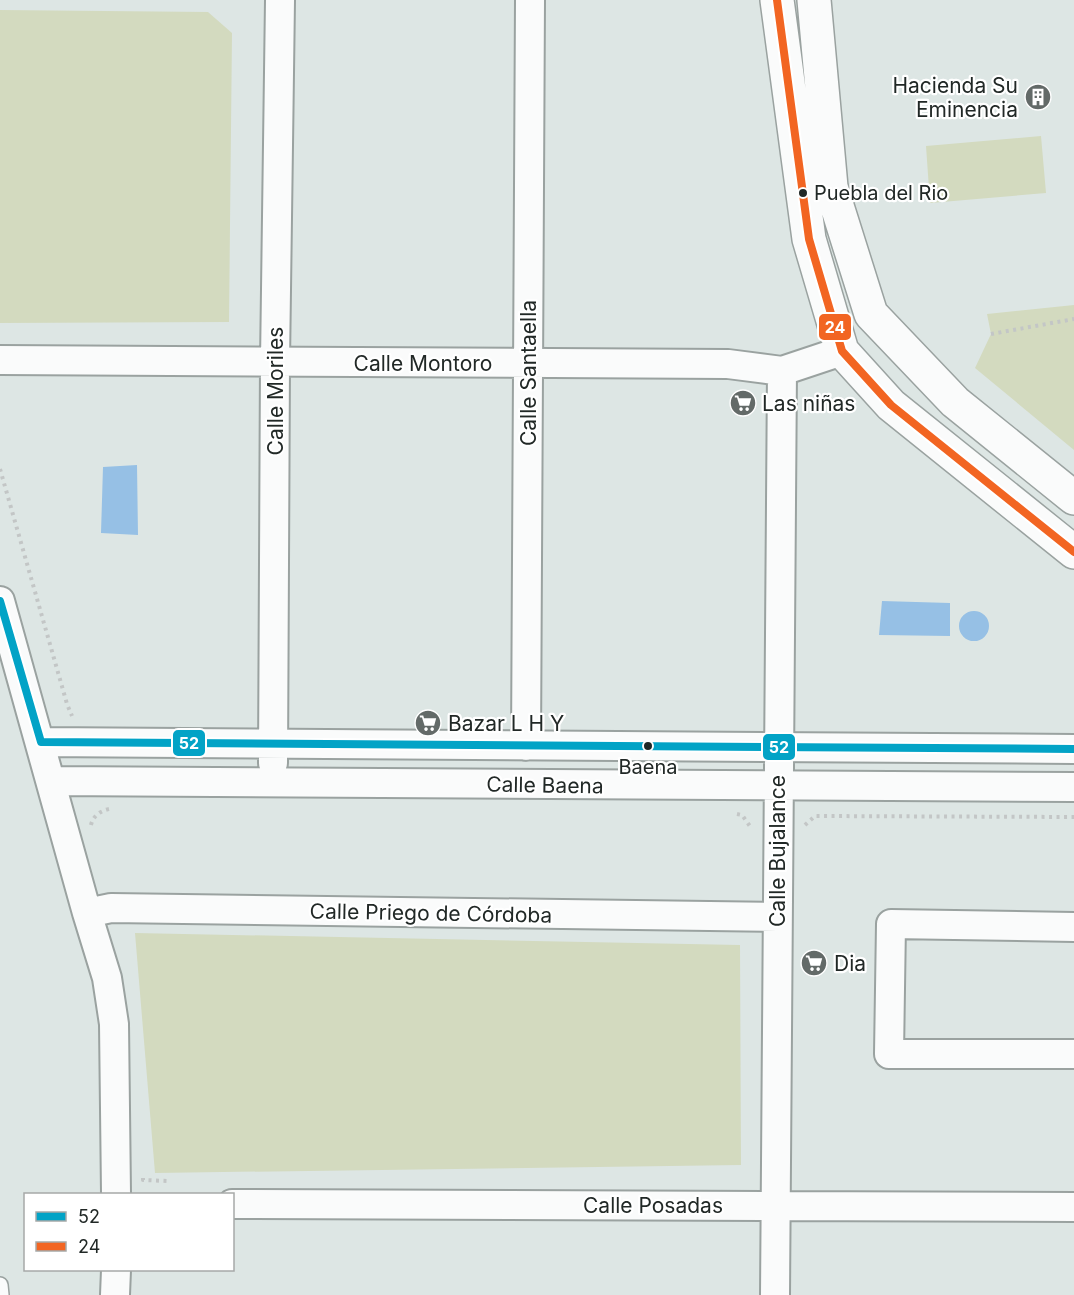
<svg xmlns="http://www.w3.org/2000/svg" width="1074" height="1295" font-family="Inter,sans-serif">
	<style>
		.green { fill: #d3dabf }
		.water { fill: #96c0e5 }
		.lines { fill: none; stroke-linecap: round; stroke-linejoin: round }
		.lane-casing { stroke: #9aa2a0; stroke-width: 18 }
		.street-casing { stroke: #9aa2a0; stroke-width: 32 }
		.secondary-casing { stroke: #9aa2a0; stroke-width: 36 }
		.path { stroke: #c3c6c6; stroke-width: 4; stroke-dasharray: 3 4.5; stroke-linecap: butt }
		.lane { stroke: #fafbfb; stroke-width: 15 }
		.street { stroke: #fafbfb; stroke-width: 28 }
		.secondary { stroke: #fafbfb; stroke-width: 33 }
		.bus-1-casing { stroke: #fff; stroke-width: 12 }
		.bus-2-casing { stroke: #fff; stroke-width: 12 }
		.bus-1 { stroke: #02a3c6; stroke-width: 8 }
		.bus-2 { stroke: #f26522; stroke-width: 8 }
		.bus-dot { fill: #212826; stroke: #fff; stroke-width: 2 }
		.labels { text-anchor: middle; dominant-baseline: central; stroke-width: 4.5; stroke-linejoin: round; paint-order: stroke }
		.bus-label { font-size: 20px; fill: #212826; stroke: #fff; text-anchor: start }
		.poi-label { font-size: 21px; fill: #212826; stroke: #fff; text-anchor: start }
		.street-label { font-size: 21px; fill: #212826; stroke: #fff }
		.line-badge { stroke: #fff; stroke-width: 2 }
		.badge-label { font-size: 16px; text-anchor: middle; font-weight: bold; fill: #fff }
	</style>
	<rect width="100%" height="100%" fill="#dde6e4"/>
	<path class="green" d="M 0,10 L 208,12 L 232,33 L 229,322 L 0,323 Z
		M 1041,136 L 1046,193 L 930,203 L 926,146 Z
		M 1074,305 L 1074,450 L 975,368 L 991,334 L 987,314 Z
		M 135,933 L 740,945 L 741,1165 L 155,1173 Z"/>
	<path class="water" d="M 137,465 L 138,535 L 101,533 L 103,467 Z
		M 882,601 L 950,603 L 950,636 L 879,635 Z
		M959 626a15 15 0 1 1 30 0a15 15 0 1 1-30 0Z"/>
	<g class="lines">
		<defs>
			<path id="lane" d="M 0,1285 L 1,1295"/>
			<path id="street" d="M 0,360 L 728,364 L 782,371 L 842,351
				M 0,601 L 87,913 L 107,978 L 114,1024 L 116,1194
				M 41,742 L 1074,749
				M 526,746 L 530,0
				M 273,763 L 275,362 L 280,0
				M 52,781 C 392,782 733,787 1074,787
				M 87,913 L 111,908 L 777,917
				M 1074,927 L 891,924 L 889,1054 L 1074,1054
				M 232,1204 L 1074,1207
				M 115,1295 L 116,1270
				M 775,1295 L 782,371"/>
			<path id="secondary" d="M 777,0 L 809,239 L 842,351 L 891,405 L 1074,552
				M 814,0 L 831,187 L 871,314 L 955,402 L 1074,498"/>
		</defs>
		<use href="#lane" class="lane-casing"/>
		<use href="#street" class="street-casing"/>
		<use href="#secondary" class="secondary-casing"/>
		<path class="path" d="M 991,334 L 1074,319
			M 0,469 L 67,704 L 72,716
			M 737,814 L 742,815 L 752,829
			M 91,825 C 93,816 100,811 109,809
			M 805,825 L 815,816 L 1074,817
			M 143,1178 L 143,1180 L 168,1181"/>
		<use href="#lane" class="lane"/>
		<use href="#street" class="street"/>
		<use href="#secondary" class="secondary"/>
		<defs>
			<path id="bus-1" d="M 0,601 L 41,742 L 1074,749"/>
			<path id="bus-2" d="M 777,0 L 809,239 L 842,351 L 891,405 L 1074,552"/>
		</defs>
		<use href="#bus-1" class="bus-1-casing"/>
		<use href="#bus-2" class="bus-2-casing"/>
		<use href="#bus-1" class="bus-1"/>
		<use href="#bus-2" class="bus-2"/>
	</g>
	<defs>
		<symbol id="building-disc" viewBox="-11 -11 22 22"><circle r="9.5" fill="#636a68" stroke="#fff"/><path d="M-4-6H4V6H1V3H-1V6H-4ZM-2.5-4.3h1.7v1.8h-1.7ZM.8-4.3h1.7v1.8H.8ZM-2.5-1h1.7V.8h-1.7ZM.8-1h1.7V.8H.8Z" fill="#fff"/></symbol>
		<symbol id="supermarket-disc" viewBox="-11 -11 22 22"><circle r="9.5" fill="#636a68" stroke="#fff"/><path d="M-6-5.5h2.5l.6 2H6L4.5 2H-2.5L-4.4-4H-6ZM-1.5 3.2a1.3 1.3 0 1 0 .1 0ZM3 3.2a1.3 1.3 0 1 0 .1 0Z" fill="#fff"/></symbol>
	</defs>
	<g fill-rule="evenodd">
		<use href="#building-disc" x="1023" y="82" width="30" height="30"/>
		<use href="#supermarket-disc" x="728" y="388" width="30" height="30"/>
		<use href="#supermarket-disc" x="413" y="708" width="30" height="30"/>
		<use href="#supermarket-disc" x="799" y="948" width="30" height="30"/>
	</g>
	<g class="bus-dot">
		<circle cx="803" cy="193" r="5"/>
		<circle cx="648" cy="746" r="5"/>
	</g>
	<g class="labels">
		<g class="bus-label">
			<text x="814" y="193">Puebla del Rio</text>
			<text x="648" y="767" text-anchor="middle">Baena</text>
		</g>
		<g class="poi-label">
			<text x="1018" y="85" text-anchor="end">Hacienda Su<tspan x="1018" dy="24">Eminencia</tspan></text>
			<text x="762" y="403">Las niñas</text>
			<text x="448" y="723">Bazar L H Y</text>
			<text x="834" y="963">Dia</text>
		</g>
		<g class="street-label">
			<text x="423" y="363">Calle Montoro</text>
			<text transform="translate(528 373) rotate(-90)">Calle Santaella</text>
			<text transform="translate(275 391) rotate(-90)">Calle Moriles</text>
			<text transform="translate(545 785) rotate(1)">Calle Baena</text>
			<text transform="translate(777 851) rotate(-90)">Calle Bujalance</text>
			<text transform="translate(431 913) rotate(1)">Calle Priego de Córdoba</text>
			<text x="653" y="1205">Calle Posadas</text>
		</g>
	</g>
	<g class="line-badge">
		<rect x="818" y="313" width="34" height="28" rx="6" fill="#f26522"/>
		<rect x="172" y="729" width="34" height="28" rx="6" fill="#02a3c6"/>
		<rect x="762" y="733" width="34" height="28" rx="6" fill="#02a3c6"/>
	</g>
	<g class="badge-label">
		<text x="835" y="333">24</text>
		<text x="189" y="749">52</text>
		<text x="779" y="753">52</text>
	</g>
	<rect x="24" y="1193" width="210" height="78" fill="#ffffff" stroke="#a6a9a8" stroke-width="1.5"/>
	<rect x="36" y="1212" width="30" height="9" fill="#02a3c6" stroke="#a6a9a8" stroke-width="1.5"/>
	<text x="78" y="1223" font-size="18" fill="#212826">52</text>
	<rect x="36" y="1242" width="30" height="9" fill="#f26522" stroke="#a6a9a8" stroke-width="1.5"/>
	<text x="78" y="1253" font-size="18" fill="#212826">24</text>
</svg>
